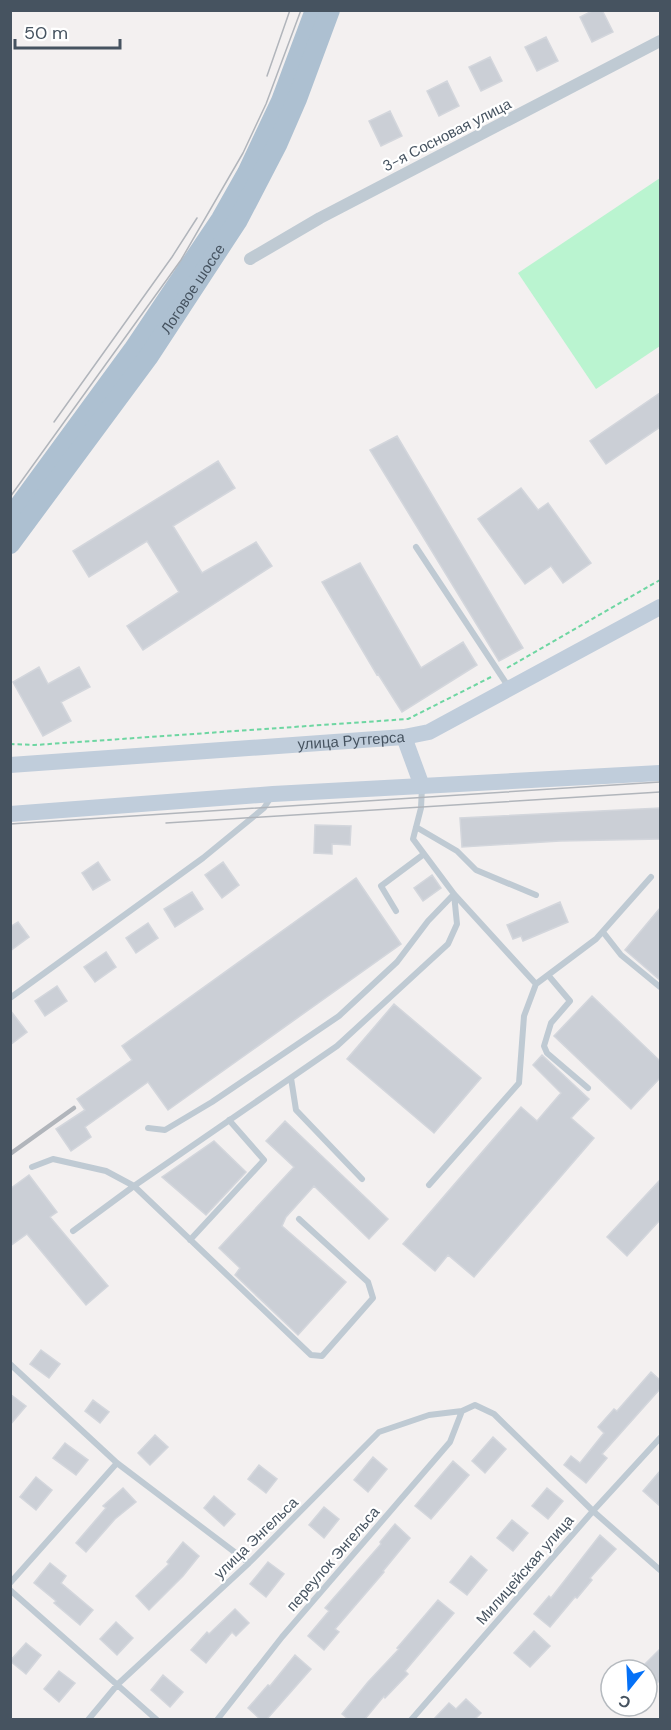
<svg xmlns="http://www.w3.org/2000/svg" width="671" height="1730" font-family="'DM Sans',sans-serif">
	<style>
		.green { fill: #baf4d0 }
		.building { fill: #cbcfd6; stroke: #d3d6dc; stroke-width: 1.5 }
		.lines { fill: none; stroke-linecap: round; stroke-linejoin: round }
		.path { stroke: #6ed6a2; stroke-width: 2; stroke-dasharray: 4.5 3; stroke-linecap: butt }
		.service { stroke: #bfcad3; stroke-width: 6 }
		.minor { stroke: #bfcad3; stroke-width: 12 }
		.secondary { stroke: #c0cddb; stroke-width: 16 }
		.primary { stroke: #adc0d1; stroke-width: 20 }
		.tram { stroke: #b1b5bb; stroke-width: 1.5 }
		.rail { stroke: #b1b5bb; stroke-width: 4.5 }
		.labels { text-anchor: middle; dominant-baseline: central; stroke-width: 4.5; stroke-linejoin: round; paint-order: stroke }
		.street-label { font-size: 15px; fill: #465360; stroke: #fff }
	</style>
	<rect width="100%" height="100%" fill="#f3f0f0"/>
	<path class="green" d="M 660,178 L 660,346 L 596,389 L 518,273 Z"/>
	<path class="building" d="M 594,10 L 602,10 L 613,32 L 592,42 L 580,17 Z
		M 546,37 L 558,61 L 537,71 L 525,47 Z
		M 490,57 L 502,81 L 481,91 L 469,67 Z
		M 447,81 L 459,106 L 439,116 L 427,91 Z
		M 390,111 L 402,136 L 381,146 L 369,121 Z
		M 660,393 L 660,427 L 606,464 L 590,441 Z
		M 397,436 L 523,648 L 499,661 L 370,450 Z
		M 218,461 L 235,488 L 173,526 L 202,573 L 256,542 L 272,566 L 143,650 L 127,626 L 179,592 L 147,541 L 89,577 L 73,551 Z
		M 521,488 L 538,510 L 548,503 L 591,563 L 563,583 L 551,566 L 525,584 L 478,519 Z
		M 360,563 L 421,668 L 463,642 L 477,665 L 402,712 L 378,674 L 377,675 L 322,582 Z
		M 39,667 L 48,684 L 79,667 L 90,687 L 61,702 L 71,721 L 43,736 L 13,682 Z
		M 660,808 L 660,839 L 560,841 L 462,847 L 460,818 Z
		M 315,825 L 351,826 L 350,845 L 332,844 L 332,854 L 314,853 Z
		M 98,862 L 110,880 L 93,890 L 82,873 Z
		M 223,862 L 239,885 L 222,898 L 205,875 Z
		M 432,875 L 441,888 L 423,901 L 414,888 Z
		M 356,878 L 401,944 L 168,1110 L 148,1082 L 85,1127 L 91,1137 L 71,1151 L 56,1129 L 85,1110 L 77,1099 L 132,1060 L 122,1046 Z
		M 192,892 L 203,909 L 175,927 L 164,909 Z
		M 560,902 L 568,922 L 523,941 L 521,936 L 513,939 L 507,925 Z
		M 660,908 L 660,980 L 625,950 Z
		M 18,922 L 29,937 L 10,951 L 10,927 Z
		M 148,923 L 158,938 L 136,953 L 126,938 Z
		M 106,952 L 116,967 L 95,982 L 84,967 Z
		M 57,986 L 67,1001 L 45,1016 L 35,1001 Z
		M 592,996 L 660,1061 L 660,1078 L 631,1109 L 554,1036 Z
		M 394,1004 L 481,1078 L 434,1133 L 347,1059 Z
		M 10,1010 L 27,1032 L 10,1045 Z
		M 542,1055 L 589,1099 L 571,1118 L 594,1138 L 474,1277 L 448,1255 L 435,1271 L 403,1244 L 521,1107 L 537,1121 L 561,1093 L 533,1065 Z
		M 285,1121 L 388,1219 L 369,1239 L 314,1186 L 286,1217 L 282,1226 L 346,1282 L 298,1335 L 235,1275 L 240,1268 L 219,1248 L 294,1167 L 266,1141 Z
		M 214,1141 L 246,1172 L 206,1215 L 162,1177 Z
		M 29,1175 L 57,1212 L 50,1217 L 108,1286 L 86,1305 L 27,1234 L 10,1246 L 10,1189 Z
		M 660,1180 L 660,1220 L 627,1256 L 607,1237 Z
		M 41,1350 L 60,1364 L 49,1378 L 30,1364 Z
		M 651,1372 L 660,1380 L 660,1389 L 602,1454 L 607,1458 L 586,1483 L 564,1465 L 571,1456 L 580,1463 L 604,1433 L 598,1427 L 614,1409 L 617,1411 Z
		M 10,1394 L 26,1406 L 10,1425 Z
		M 93,1400 L 109,1412 L 100,1423 L 85,1411 Z
		M 155,1435 L 168,1447 L 150,1465 L 138,1453 Z
		M 493,1437 L 506,1449 L 485,1473 L 472,1461 Z
		M 65,1443 L 88,1460 L 76,1475 L 53,1458 Z
		M 373,1457 L 387,1469 L 368,1492 L 354,1480 Z
		M 453,1461 L 469,1475 L 431,1519 L 415,1506 Z
		M 259,1465 L 277,1479 L 266,1493 L 248,1479 Z
		M 660,1471 L 660,1506 L 643,1491 Z
		M 36,1477 L 52,1490 L 36,1510 L 20,1497 Z
		M 123,1488 L 136,1502 L 115,1519 L 86,1552 L 76,1543 L 106,1508 L 103,1506 Z
		M 547,1488 L 563,1501 L 548,1519 L 532,1506 Z
		M 214,1496 L 235,1514 L 224,1526 L 204,1508 Z
		M 324,1507 L 339,1519 L 324,1538 L 309,1525 Z
		M 512,1520 L 528,1533 L 513,1551 L 497,1538 Z
		M 395,1524 L 410,1538 L 383,1571 L 384,1572 L 335,1629 L 339,1632 L 324,1650 L 308,1636 L 329,1611 L 325,1608 L 381,1544 L 380,1542 Z
		M 600,1535 L 616,1549 L 590,1578 L 592,1580 L 577,1598 L 575,1597 L 550,1627 L 534,1614 L 549,1596 L 551,1598 Z
		M 183,1542 L 199,1556 L 183,1576 L 149,1610 L 136,1596 L 169,1564 L 167,1562 Z
		M 471,1556 L 487,1570 L 467,1595 L 450,1582 Z
		M 268,1562 L 284,1574 L 266,1597 L 250,1584 Z
		M 50,1563 L 66,1576 L 61,1583 L 93,1610 L 80,1625 L 54,1603 L 56,1601 L 34,1583 Z
		M 438,1600 L 454,1613 L 405,1671 L 408,1674 L 385,1698 L 384,1696 L 365,1719 L 348,1719 L 342,1714 L 368,1682 L 399,1649 L 397,1648 Z
		M 235,1609 L 249,1623 L 236,1636 L 232,1632 L 206,1663 L 191,1650 L 207,1632 L 209,1634 Z
		M 116,1622 L 133,1638 L 117,1655 L 100,1639 Z
		M 534,1631 L 550,1646 L 530,1667 L 514,1653 Z
		M 26,1643 L 41,1655 L 26,1674 L 10,1661 Z
		M 660,1649 L 660,1680 L 647,1693 L 647,1670 L 639,1670 Z
		M 295,1655 L 311,1669 L 267,1719 L 260,1719 L 248,1708 L 268,1685 L 270,1686 Z
		M 59,1671 L 75,1683 L 59,1702 L 44,1689 Z
		M 163,1675 L 183,1692 L 170,1707 L 151,1690 Z
		M 466,1699 L 481,1713 L 475,1719 L 434,1719 L 449,1703 L 456,1709 Z"/>
	<g class="lines">
		<path class="path" d="M 507,668 L 660,580
			M 10,744 L 35,745 L 408,719 L 491,677"/>
		<path class="service" d="M 416,547 L 508,686
			M 422,787 L 421,808 L 413,839 L 454,894 L 536,984 L 524,1016 L 519,1083 L 429,1185
			M 416,827 L 457,851 L 476,870 L 536,895
			M 396,911 L 381,886 L 424,854
			M 603,932 L 621,955 L 660,987
			M 548,975 L 570,1001 L 551,1023 L 544,1046 L 547,1053 L 588,1088
			M 536,984 L 596,939 L 651,877
			M 10,998 L 203,858 L 264,808 L 271,797
			M 291,1078 L 296,1110 L 362,1179
			M 148,1128 L 165,1130 L 212,1102 L 339,1016 L 397,962 L 428,921 L 454,894
			M 32,1167 L 53,1159 L 106,1171 L 134,1186 L 311,1355 L 322,1356 L 373,1298 L 368,1282 L 299,1219
			M 73,1231 L 134,1186 L 337,1046 L 448,944 L 457,924 L 454,894
			M 190,1240 L 264,1160 L 229,1120
			M 10,1364 L 117,1463 L 249,1563
			M 10,1583 L 117,1463
			M 10,1590 L 157,1720
			M 88,1720 L 118,1684 L 249,1563 L 379,1432 L 429,1415 L 462,1411 L 475,1405 L 494,1414 L 593,1511 L 660,1570
			M 217,1720 L 282,1637 L 450,1442 L 462,1411
			M 411,1720 L 593,1511 L 660,1438"/>
		<path class="minor" d="M 250,259 L 320,218 L 660,41"/>
		<g class="secondary">
			<path d="M 404,737 L 422,786"/>
			<path id="s1" d="M 10,765 L 404,737 L 429,732 L 660,607"/>
			<path d="M 10,814 L 273,794 L 660,773"/>
		</g>
		<g class="primary">
			<path d="M 10,518 L 133,350 L 221,219 L 247,173 L 281,101 L 315,10"/>
			<path id="s2" d="M 10,544 L 149,356 L 238,220 L 277,145 L 297,99 L 330,10"/>
		</g>
		<path class="tram" d="M 267,76 L 290,10
			M 54,422 L 172,257 L 197,218
			M 10,497 L 181,260 L 243,153 L 266,104 L 301,10
			M 166,823 L 660,792
			M 10,824 L 660,782"/>
		<path class="rail" d="M 10,1154 L 74,1108"/>
	</g>
	<g class="labels">
		<g class="street-label">
			<text transform="translate(447 135) rotate(-27)">3-я Сосновая улица</text>
			<text stroke="none"><textPath href="#s2" startOffset="314">Логовое шоссе</textPath></text>
			<text stroke="none"><textPath href="#s1" startOffset="342">улица Рутгерса</textPath></text>
			<text transform="translate(256 1538) rotate(-44)">улица Энгельса</text>
			<text transform="translate(333 1559) rotate(-49)">переулок Энгельса</text>
			<text transform="translate(525 1570) rotate(-49)">Милицейская улица</text>
		</g>
	</g>
	<rect width="671" height="1730" fill="none" stroke="#465360" stroke-width="24"/>
	<g transform="translate(629 1688) rotate(198)"><circle r="28" fill="#ffffff" stroke="#b5babf" stroke-width="1.5"/>
	<path d="M0-4.5L10 22L0 15L-10 22Z" fill="#0571f7"/>
	<text y="-9" font-size="16" font-weight="bold" text-anchor="middle" fill="#465360">С</text>
	</g>
	<path d="M15 39v9h105v-9" fill="none" stroke="#465360" stroke-width="3"/>
	<text x="24" y="39" font-size="18" fill="#465360" stroke="#ffffff" stroke-width="4.5" paint-order="stroke">50 m</text>
</svg>
